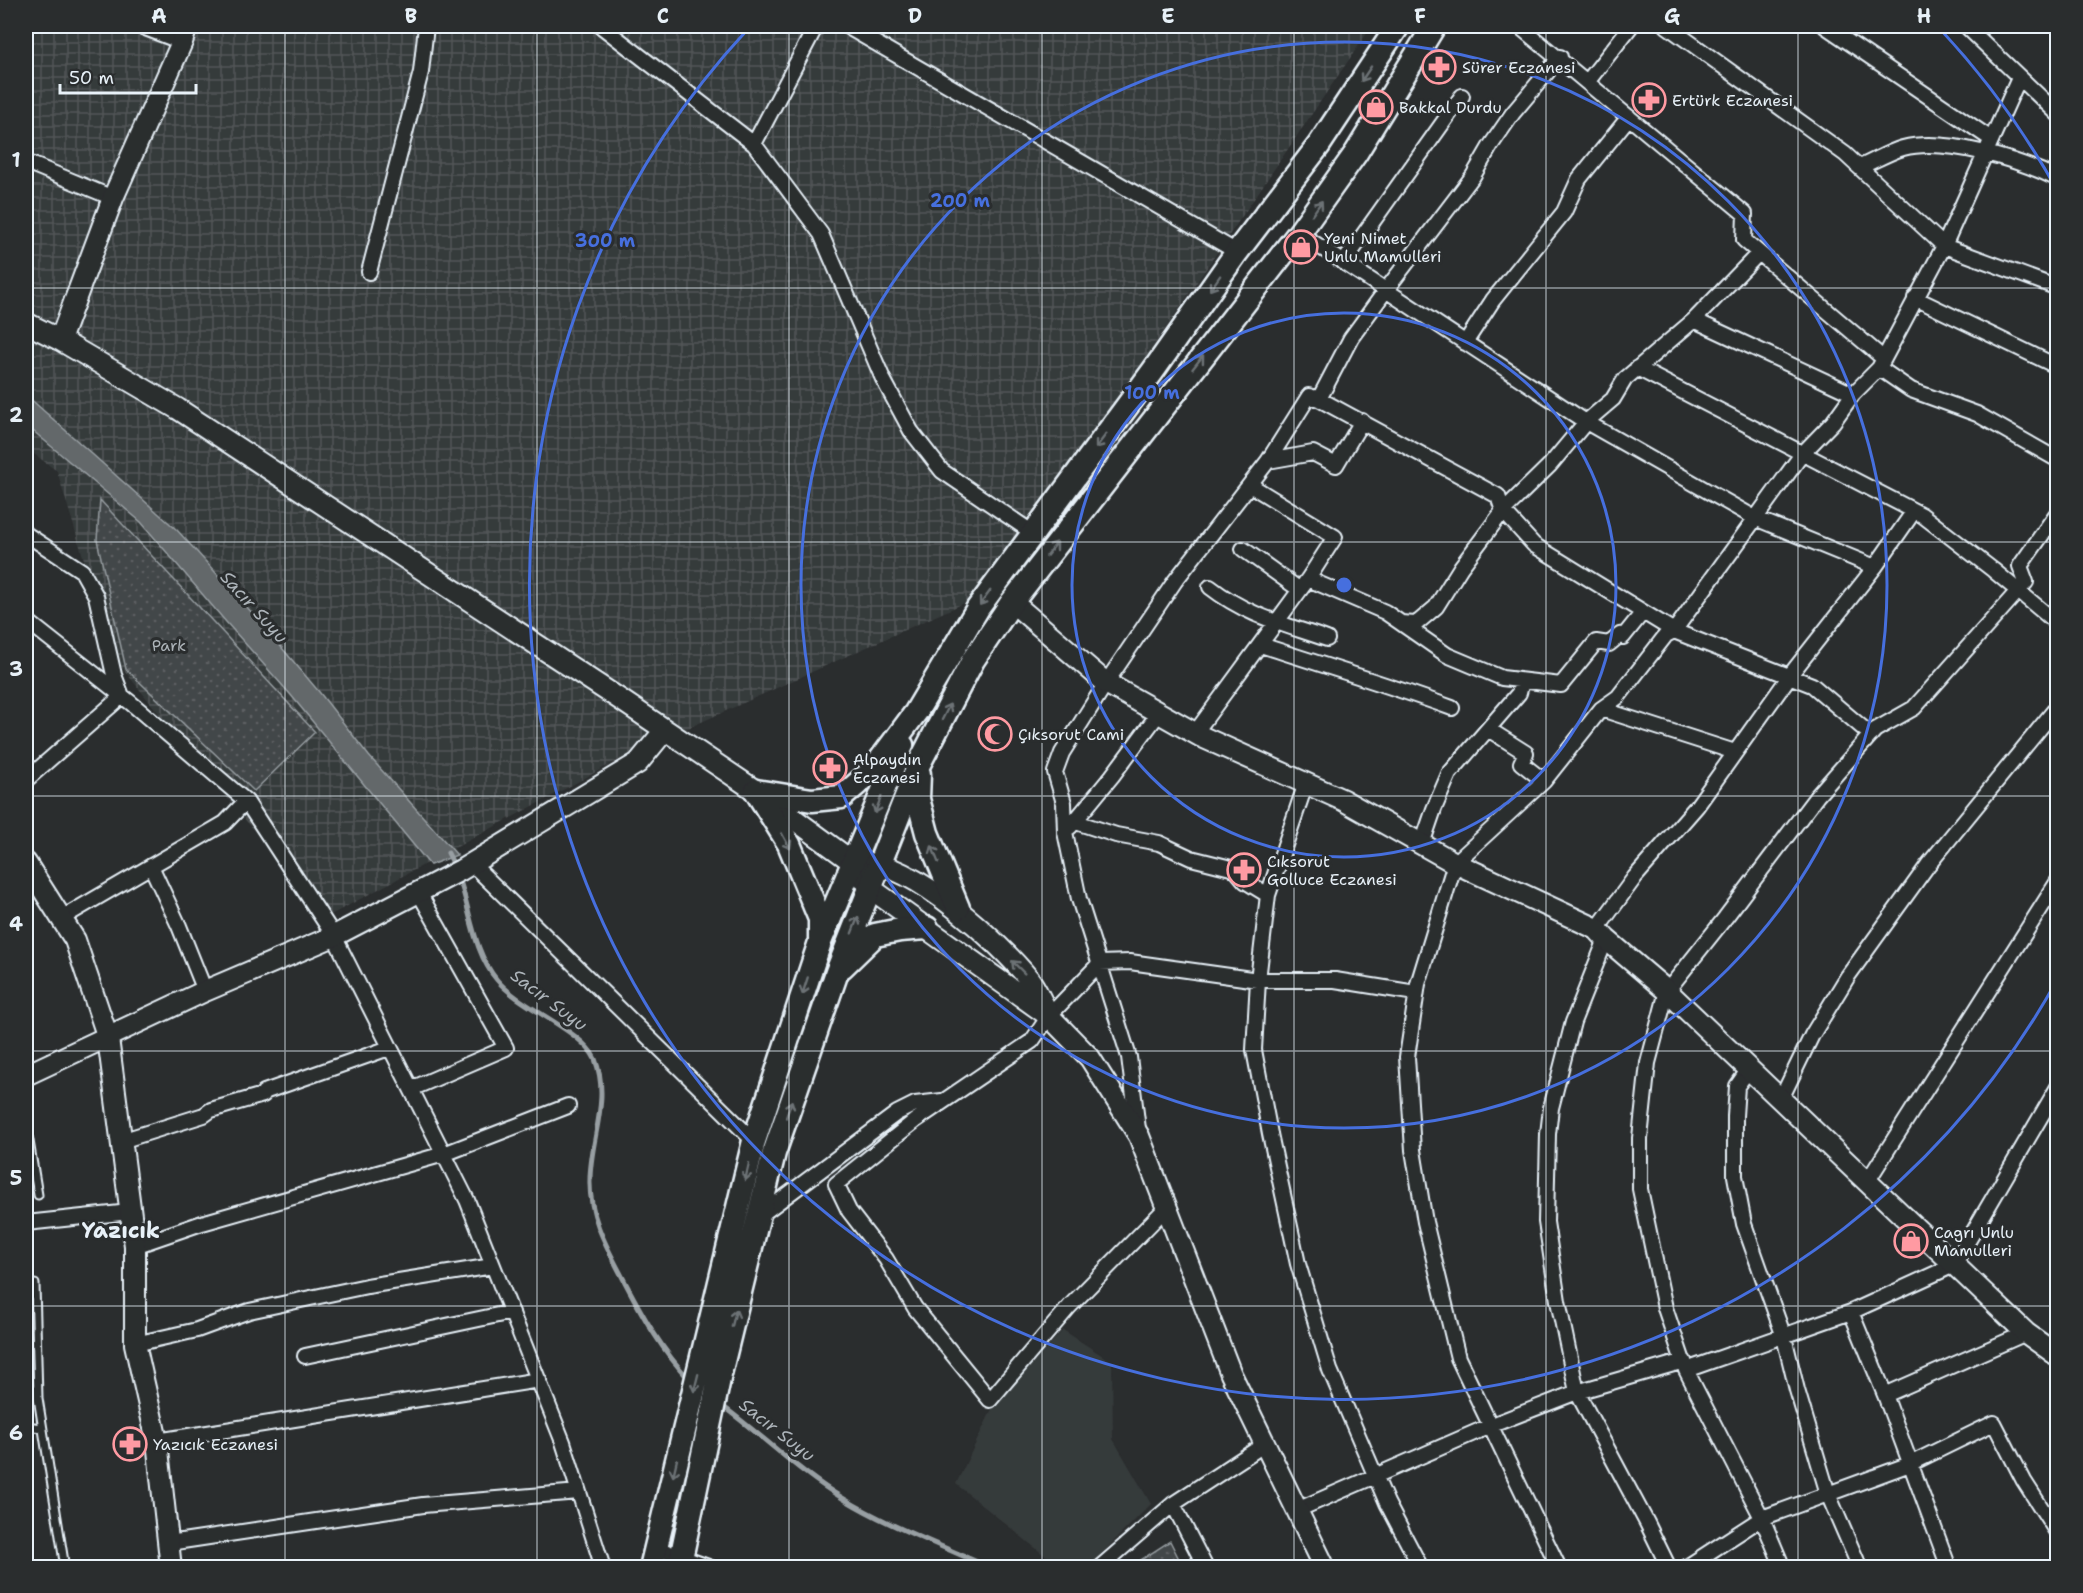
<svg xmlns="http://www.w3.org/2000/svg" width="2083" height="1593" font-family="'Shantell Sans',sans-serif">
	<style>
		.built { fill: #363a3b }
		.industrial { fill: url(#industrial-grid) }
		.grass { fill: url(#grass-dots); stroke: #959ca0; stroke-width: 1.5 }
		.water { fill: #63686b; stroke: #989fa3; stroke-width: 1.5 }
		.lines { fill: none; stroke-linecap: round; stroke-linejoin: round }
		.stream { stroke: #989fa3; stroke-width: 5 }
		.lane-casing { stroke: #e8f1f8; stroke-width: 11 }
		.street-casing { stroke: #e8f1f8; stroke-width: 18 }
		.secondary-casing { stroke: #e8f1f8; stroke-width: 24 }
		.primary-casing { stroke: #e8f1f8; stroke-width: 27 }
		.lane { stroke: #2a2d2e; stroke-width: 7 }
		.street { stroke: #2a2d2e; stroke-width: 14 }
		.secondary { stroke: #2a2d2e; stroke-width: 20 }
		.primary { stroke: #2a2d2e; stroke-width: 22 }
		.oneway { stroke: #6c7275 }
		.grid { fill: none; stroke: #e8f1f8; stroke-width: 1.5; stroke-opacity: 0.55 }
		.ring { fill: none; stroke: #466fde; stroke-width: 3 }
		.labels { text-anchor: middle; dominant-baseline: central; stroke-width: 6; stroke-linejoin: round; paint-order: stroke }
		.poi-label { font-size: 16px; fill: #e8f1f8; stroke: #2a2d2e; text-anchor: start }
		.park-label { font-size: 16px; fill: #aeb5ba; stroke: #2a2d2e }
		.water-label { font-size: 18px; font-style: italic; fill: #acb3b9; stroke: #2a2d2e }
		.district-label { font-size: 22px; font-weight: bold; fill: #e8f1f8; stroke: #2a2d2e }
		.centre { fill: #466fde; stroke: #2a2d2e; stroke-width: 3 }
		.ring-label { font-size: 18px; text-anchor: middle; font-weight: bold; fill: #466fde; stroke: #2a2d2e; stroke-width: 6; stroke-linejoin: round; paint-order: stroke }
		.neatline { fill: none; stroke: #e8f1f8; stroke-width: 2 }
		.grid-label { font-size: 20px; text-anchor: middle; font-weight: bold; fill: #e8f1f8 }
	</style>
	<defs>
		<pattern id="industrial-grid" width="8" height="8" patternUnits="userSpaceOnUse" patternTransform="scale(1.5)"><rect width="8" height="8" fill="#363a3b"/><path d="M0 4h8M4 0v8" fill="none" stroke="#535758"/></pattern>
		<pattern id="grass-dots" width="8" height="8" patternUnits="userSpaceOnUse" patternTransform="scale(1.5)"><rect width="8" height="8" fill="#424648"/><path d="M2 2h.1M6 6h.1" fill="none" stroke="#5d6163" stroke-width="1.8" stroke-linecap="round"/></pattern>
	</defs>
	<rect width="100%" height="100%" fill="#2a2d2e"/>
	<filter id="ink" filterUnits="userSpaceOnUse"><feTurbulence type="fractalNoise" baseFrequency=".0167" numOctaves="2"/><feDisplacementMap in="SourceGraphic" scale="12" xChannelSelector="R" yChannelSelector="G"/><feConvolveMatrix kernelMatrix="1 2 1 2 8 2 1 2 1" color-interpolation-filters="sRGB"/></filter>
	<g filter="url(#ink)">
		<path class="built" d="M 1063,1330 L 1112,1362 L 1113,1439 L 1151,1504 L 1088,1567 L 1059,1567 L 956,1484 L 992,1409 Z"/>
		<path class="industrial" d="M 26,26 L 1372,26 L 984,594 L 624,757 L 325,918 L 114,658 L 57,471 L 26,448 Z"/>
		<path class="grass" d="M 100,500 L 315,732 L 254,791 L 126,669 L 97,540 Z
			M 1170,1541 L 1183,1567 L 1130,1567 Z"/>
		<path class="water" d="M 26,395 L 177,530 L 255,616 L 320,693 L 369,756 L 457,855 L 430,865 L 290,694 L 226,622 L 141,522 L 26,425 Z"/>
		<g class="lines">
			<path class="stream" d="M 448,853 C 452,861 456,869 459,878 C 471,912 473,951 497,980 C 520,1008 582,1030 595,1059 C 611,1100 590,1139 590,1180 C 589,1218 608,1249 625,1282 C 644,1318 662,1351 690,1380
				M 721,1405 C 762,1435 800,1473 844,1499 C 890,1527 941,1545 990,1568"/>
			<defs>
				<path id="lane" d="M 26,1123 L 38,1195
					M 35,1284 L 38,1398 L 65,1568
					M 26,1426 L 42,1428"/>
				<path id="street" d="M 140,26 L 182,42
					M 601,26 L 754,144 L 821,234 L 883,379 L 911,431 L 942,471 L 1033,533
					M 846,26 L 1237,252
					M 1519,26 L 1745,214 L 1744,240 L 1884,359
					M 1667,26 L 1845,154 L 1944,246 L 2058,288
					M 1825,26 L 1991,139
					M 1966,26 L 2058,114
					M 1588,81 L 1631,26
					M 754,144 L 816,26
					M 26,162 L 113,198
					M 1860,167 C 1874,161 1889,152 1903,148 C 1945,137 2020,160 2058,179
					M 1299,233 L 1586,422 L 1755,518 L 1875,567 L 1794,670 L 1697,806 L 1635,877 L 1597,929
					M 1344,262 L 1462,96
					M 369,272 L 421,72 L 426,26
					M 1915,298 L 2058,367
					M 1694,320 L 1853,394
					M 1465,343 L 1493,300 L 1564,212 L 1579,179 L 1629,117
					M 1637,368 L 1922,515 L 1993,570 L 2058,624
					M 1879,368 L 1911,390 L 1977,414 L 2058,460
					M 1319,399 L 1498,496 L 1503,511 L 1534,545 L 1674,631 L 1812,685 L 1871,735
					M 1268,461 L 1313,453 L 1336,465 L 1362,421
					M 26,534 L 82,571 L 96,596 L 114,675 L 122,696 L 26,780
					M 1243,549 L 1300,590
					M 1875,567 L 1914,511
					M 1308,579 L 1385,612 L 1401,623 L 1416,624 L 1436,607 L 1461,567 L 1503,511 L 1550,465 L 1586,422 L 1613,399 L 1625,379 L 1694,320 L 1759,253
					M 1210,587 C 1247,616 1284,624 1327,639
					M 26,620 L 131,703 L 246,801 L 334,936 L 467,1200 L 563,1442 L 603,1568
					M 1401,623 L 1447,655 L 1502,678 L 1561,685 L 1596,642 L 1609,644 L 1620,635 L 1623,637 L 1643,612
					M 1261,645 C 1325,666 1389,685 1452,708
					M 1601,709 L 1735,752
					M 1488,729 L 1526,753 L 1521,763 L 1544,781
					M 1195,733 L 1308,579 L 1335,537 L 1250,485
					M 1306,783 L 1268,895 L 1258,980 L 1254,1050 L 1270,1134 L 1298,1264 L 1330,1370 L 1387,1503 L 1421,1568
					M 1076,822 L 1116,835 L 1159,843 L 1191,858 L 1235,869 L 1245,881 L 1268,895
					M 1070,827 L 1112,776 L 1159,713
					M 1422,844 L 1434,809 L 1449,774 L 1519,693 L 1522,682
					M 471,863 L 754,1141
					M 151,866 L 179,926 L 205,991
					M 62,918 L 225,823 L 246,801
					M 1606,939 L 1573,1022 L 1551,1108 L 1548,1134 L 1546,1222 L 1558,1301 L 1577,1392 L 1647,1523 L 1669,1568
					M 1749,1069 L 1737,1086 L 1735,1116 L 1735,1176 L 1744,1224 L 1784,1337 L 1797,1390 L 1828,1494 L 1860,1568
					M 411,1089 L 506,1048 L 418,891
					M 1780,1101 L 1812,1035 L 1848,976 L 1928,865 L 2058,706
					M 1138,1129 L 1129,1057 L 1079,899 L 1065,832 L 1064,803 L 1055,772 L 1062,753 L 1106,683 L 1175,581 L 1268,461 L 1309,396 L 1319,399 L 1351,338 L 1386,290 L 1473,176 L 1491,145 L 1513,113 L 1560,57
					M 121,1141 L 204,1115 L 211,1110 L 263,1095 L 264,1092 L 389,1048
					M 1867,1182 L 2058,881
					M 1167,1207 L 1069,1307 L 990,1400 L 915,1308 L 886,1259 L 849,1211 L 836,1184 L 916,1120 L 1032,1041 L 1049,1016 L 1100,963 L 1130,962 L 1258,980 L 1335,980 L 1416,993
					M 758,1217 L 897,1113 L 915,1104 L 942,1101
					M 26,1223 L 130,1212
					M 135,1246 L 202,1223 L 444,1154 L 568,1106
					M 1851,1312 L 1885,1395 L 1949,1568
					M 135,1344 L 197,1330 L 249,1311 L 367,1286 L 493,1266
					M 305,1356 L 512,1312
					M 1686,1370 L 1851,1312 L 1954,1265 L 2058,1087
					M 1885,1395 L 2026,1333
					M 157,1441 L 539,1380
					M 1173,1504 L 1206,1568
					M 1297,1510 L 1492,1425 L 1577,1392 L 1684,1361
					M 169,1543 L 423,1505 L 579,1492
					M 656,1548 L 711,1568
					M 1099,1568 L 1173,1504 L 1265,1444
					M 1559,1568 L 1458,1358 L 1425,1222 L 1413,1150 L 1407,1057 L 1418,984 L 1455,863 L 1544,781 L 1601,709 L 1618,697 L 1666,635 L 1674,631 L 1802,454 L 1833,422 L 1853,394 L 1879,368 L 1944,246 L 2019,78
					M 1685,1568 L 1762,1518 L 1910,1464 L 1994,1423 L 2024,1481 L 2058,1534
					M 1783,1568 L 1762,1518 L 1686,1370 L 1665,1308 L 1640,1189 L 1640,1138 L 1648,1063 L 1667,991 L 1725,918 L 1817,796 L 1875,730 L 1914,708 L 2026,582 L 2020,566 L 2058,512"/>
				<path id="secondary" d="M 26,323 L 60,340 L 178,409 L 618,698 L 756,791 L 854,863 L 870,888 L 1049,1016 L 1090,1058 L 1139,1136 L 1231,1374 L 1325,1568
					M 60,340 L 113,198 L 182,42 L 187,26
					M 1012,602 L 1106,683 L 1200,736 L 1343,800 L 1455,863 L 1597,929 L 1606,939 L 1667,991 L 2026,1333 L 2058,1356
					M 26,863 L 75,940 L 108,1038 L 135,1246 L 135,1344 L 157,1441 L 171,1568
					M 866,863 C 914,864 999,942 1029,979 C 1036,988 1041,1001 1047,1011
					M 26,1075 L 205,991 L 334,936 L 461,870 L 638,763 L 665,730"/>
				<path id="primary" d="M 919,774 L 918,799 L 927,833 L 958,908
					M 756,791 L 812,800 L 842,797 L 872,771 L 916,712 L 978,608 L 1153,371 L 1237,252 L 1319,145 L 1398,26
					M 756,791 L 789,844 L 820,919 L 820,939
					M 842,967 L 875,935 L 900,930 L 927,928
					M 651,1568 L 754,1141 L 820,942 L 902,745
					M 679,1568 L 720,1374 L 774,1153 L 837,972 L 919,764 L 973,660 L 1012,602 L 1299,233 L 1356,153 L 1434,26"/>
			</defs>
			<use href="#lane" class="lane-casing"/>
			<use href="#street" class="street-casing"/>
			<use href="#secondary" class="secondary-casing"/>
			<use href="#primary" class="primary-casing"/>
			<use href="#lane" class="lane"/>
			<use href="#street" class="street"/>
			<use href="#secondary" class="secondary"/>
			<use href="#primary" class="primary"/>
		</g>
		<defs><path id="oneway-shaft" d="M-6 0H5M1.5-3L5.5 0L1.5 3" fill="none" stroke-width="1.6" stroke-linecap="round" stroke-linejoin="round" transform="scale(1.5)"/></defs>
		<g class="oneway">
			<use href="#oneway-shaft" transform="translate(1366 74) rotate(124)"/>
			<use href="#oneway-shaft" transform="translate(1317 208) rotate(-55)"/>
			<use href="#oneway-shaft" transform="translate(1215 283) rotate(125)"/>
			<use href="#oneway-shaft" transform="translate(1198 362) rotate(-52)"/>
			<use href="#oneway-shaft" transform="translate(1101 441) rotate(127)"/>
			<use href="#oneway-shaft" transform="translate(1052 549) rotate(-52)"/>
			<use href="#oneway-shaft" transform="translate(985 598) rotate(126)"/>
			<use href="#oneway-shaft" transform="translate(946 712) rotate(-63)"/>
			<use href="#oneway-shaft" transform="translate(878 805) rotate(112)"/>
			<use href="#oneway-shaft" transform="translate(786 841) rotate(61)"/>
			<use href="#oneway-shaft" transform="translate(935 854) rotate(-112)"/>
			<use href="#oneway-shaft" transform="translate(855 925) rotate(-69)"/>
			<use href="#oneway-shaft" transform="translate(1018 967) rotate(-135)"/>
			<use href="#oneway-shaft" transform="translate(805 986) rotate(108)"/>
			<use href="#oneway-shaft" transform="translate(789 1109) rotate(-71)"/>
			<use href="#oneway-shaft" transform="translate(747 1172) rotate(103)"/>
			<use href="#oneway-shaft" transform="translate(734 1318) rotate(-76)"/>
			<use href="#oneway-shaft" transform="translate(696 1383) rotate(104)"/>
			<use href="#oneway-shaft" transform="translate(675 1468) rotate(103)"/>
		</g>
	</g>
	<path class="grid" d="M 285,26 L 285,1568M 537,26 L 537,1568M 789,26 L 789,1568M 1042,26 L 1042,1568M 1294,26 L 1294,1568M 1546,26 L 1546,1568M 1798,26 L 1798,1568M 26,288 L 2058,288M 26,542 L 2058,542M 26,796 L 2058,796M 26,1051 L 2058,1051M 26,1306 L 2058,1306"/>
	<g class="ring">
		<circle cx="1344" cy="585" r="272"/>
		<circle cx="1344" cy="585" r="543"/>
		<path d="M2057 980A815 815 0 1 1 748 29M1940 29A815 815 0 0 1 2057 190"/>
	</g>
	<defs>
		<symbol id="pharmacy-ring" viewBox="-11 -11 22 22"><circle r="9.5" fill="#2a2d2e" stroke="#ff9aa2" stroke-width="1.5"/><path d="M-2-6h4v4h4v4h-4v4h-4v-4h-4v-4h4Z" fill="#ff9aa2"/></symbol>
		<symbol id="shop-ring" viewBox="-11 -11 22 22"><circle r="9.5" fill="#2a2d2e" stroke="#ff9aa2" stroke-width="1.5"/><path d="M-5-2.5h2.3a2.7 3.5 0 0 1 5.4 0H5L5.5 6h-11ZM-1.5-2.5h3a1.5 2.3 0 0 0-3 0Z" fill="#ff9aa2"/></symbol>
		<symbol id="mosque-ring" viewBox="-11 -11 22 22"><circle r="9.5" fill="#2a2d2e" stroke="#ff9aa2" stroke-width="1.5"/><path d="M3.5-4.9A6 6 0 1 0 3.5 4.9A5 5 0 1 1 3.5-4.9Z" fill="#ff9aa2"/></symbol>
	</defs>
	<g fill-rule="evenodd">
		<use href="#pharmacy-ring" x="1420" y="48" width="38" height="38"/>
		<use href="#pharmacy-ring" x="1630" y="81" width="38" height="38"/>
		<use href="#shop-ring" x="1357" y="88" width="38" height="38"/>
		<use href="#shop-ring" x="1282" y="228" width="38" height="38"/>
		<use href="#mosque-ring" x="976" y="715" width="38" height="38"/>
		<use href="#pharmacy-ring" x="811" y="749" width="38" height="38"/>
		<use href="#pharmacy-ring" x="1225" y="851" width="38" height="38"/>
		<use href="#shop-ring" x="1892" y="1222" width="38" height="38"/>
		<use href="#pharmacy-ring" x="111" y="1425" width="38" height="38"/>
	</g>
	<g class="labels">
		<g class="poi-label">
			<text x="1462" y="67">Sürer Eczanesi</text>
			<text x="1672" y="100">Ertürk Eczanesi</text>
			<text x="1399" y="107">Bakkal Durdu</text>
			<text x="1324" y="238">Yeni Nimet<tspan x="1324" dy="18">Unlu Mamulleri</tspan></text>
			<text x="1018" y="734">Çıksorut Cami</text>
			<text x="853" y="759">Alpaydın<tspan x="853" dy="18">Eczanesi</tspan></text>
			<text x="1267" y="861">Cıksorut<tspan x="1267" dy="18">Golluce Eczanesi</tspan></text>
			<text x="1934" y="1232">Cagrı Unlu<tspan x="1934" dy="18">Mamulleri</tspan></text>
			<text x="153" y="1444">Yazıcık Eczanesi</text>
		</g>
		<g class="park-label">
			<text x="169" y="645">Park</text>
		</g>
		<g class="water-label">
			<text transform="translate(254 607) rotate(48)">Sacır Suyu</text>
			<text transform="translate(549 1000) rotate(37)">Sacır Suyu</text>
			<text transform="translate(777 1430) rotate(38)">Sacır Suyu</text>
		</g>
		<g class="district-label">
			<text x="121" y="1230">Yazıcık</text>
		</g>
	</g>
	<circle cx="1344" cy="585" r="9" class="centre"/>
	<g class="ring-label">
		<text x="960" y="207">200 m</text>
		<text x="605" y="247">300 m</text>
		<text x="1152" y="399">100 m</text>
	</g>
	<rect width="2083" height="1593" fill="none" stroke="#2a2d2e" stroke-width="66"/>
	<path d="M60 84v9h136v-9" fill="none" stroke="#e8f1f8" stroke-width="3"/>
	<text x="69" y="84" font-size="18" fill="#e8f1f8" stroke="#2a2d2e" stroke-width="4.5" paint-order="stroke">50 m</text>
	<rect x="33" y="33" width="2017" height="1527" class="neatline"/>
	<g class="grid-label">
		<text x="159" y="23">A</text>
		<text x="411" y="23">B</text>
		<text x="663" y="23">C</text>
		<text x="915" y="23">D</text>
		<text x="1168" y="23">E</text>
		<text x="1420" y="23">F</text>
		<text x="1672" y="23">G</text>
		<text x="1924" y="23">H</text>
		<text x="16" y="167">1</text>
		<text x="16" y="422">2</text>
		<text x="16" y="676">3</text>
		<text x="16" y="931">4</text>
		<text x="16" y="1185">5</text>
		<text x="16" y="1440">6</text>
	</g>
</svg>
